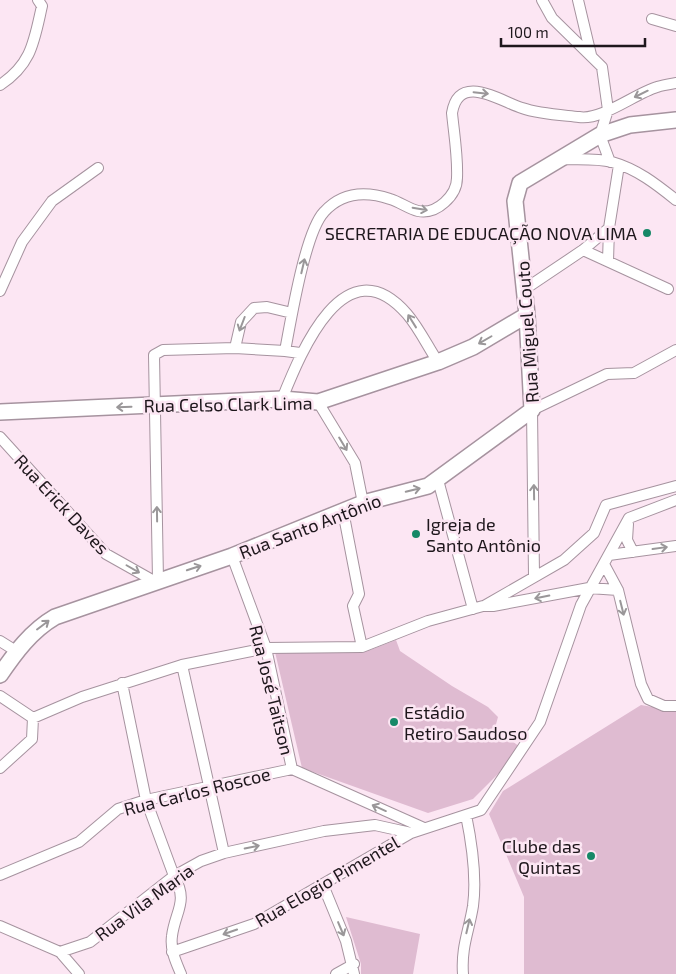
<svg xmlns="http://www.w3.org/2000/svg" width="676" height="974" font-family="'Exo 2',sans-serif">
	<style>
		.green { fill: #dfbbd1 }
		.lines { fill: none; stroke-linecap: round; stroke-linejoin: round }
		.street-casing { stroke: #a6939f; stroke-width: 12 }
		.secondary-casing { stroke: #a6939f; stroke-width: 18 }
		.street { stroke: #fff; stroke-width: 10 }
		.secondary { stroke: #fff; stroke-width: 15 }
		.oneway { stroke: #9a9799 }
		.poi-dot { fill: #168867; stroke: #fce6f3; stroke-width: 2 }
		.labels { text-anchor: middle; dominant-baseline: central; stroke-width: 5; stroke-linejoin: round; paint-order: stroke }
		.poi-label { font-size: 18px; fill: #1e171c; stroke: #fce6f3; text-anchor: end }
		.street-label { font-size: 18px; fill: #1e171c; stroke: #fce6f3 }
	</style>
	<rect width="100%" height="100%" fill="#fce6f3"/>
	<path class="green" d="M 396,640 L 400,651 L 452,686 L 488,707 L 498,717 L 495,728 L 520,747 L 505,767 L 473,799 L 428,813 L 302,768 L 275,652 L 370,650 Z
		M 641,705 L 676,711 L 676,974 L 524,974 L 524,897 L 489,814 L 503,791 Z
		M 346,917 L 420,934 L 413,974 L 361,974 L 361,964 Z"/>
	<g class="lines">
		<defs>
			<path id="street" d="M 542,0 L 552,18 L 602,67 L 608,110 L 600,135 L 610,162
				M 578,0 L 591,55
				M 652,19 L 676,26
				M 0,85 C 32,64 34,41 42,6 L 38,0
				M 561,159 C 577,160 596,158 612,162 C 637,169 656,184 676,200
				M 583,250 L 668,289
				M 608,261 L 609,228
				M 525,289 L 583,250 L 609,228 L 619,165
				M 0,291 L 22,242 L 52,201 L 98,168
				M 235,348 L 241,322 L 254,308 L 267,307 L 292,313
				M 300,353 L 285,351 C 291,320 305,232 324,212 C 342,192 366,191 390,199 C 400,202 409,209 418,211 C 437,215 457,195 457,178 C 458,156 454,134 452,113 C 459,72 500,101 522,108 C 539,114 561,115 579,117 C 601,121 636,93 657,87 C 663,85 670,84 676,83
				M 282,399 C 301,352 345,243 407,314 C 419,328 428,347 438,362
				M 318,402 L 355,463 L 363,503
				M 0,437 L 106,554 L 154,581
				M 438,480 L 473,609
				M 343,511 L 359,594 L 353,606 L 362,647
				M 628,524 L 627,540 L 633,552
				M 609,555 L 676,546
				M 232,556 L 266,648 L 292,769
				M 604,564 L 618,590 L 641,684 L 648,699 L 664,706 L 676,706
				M 534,576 L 532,410 L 607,374 L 634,373 L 676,350
				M 158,580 L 154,355 L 163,350 L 235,348 L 285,351
				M 484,606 L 564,560 L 594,533 L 606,505 L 676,486
				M 0,641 L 16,651
				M 182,665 L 224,853
				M 122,683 L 146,800 L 174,876 C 189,902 175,911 172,936 C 170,950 176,962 181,974
				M 0,696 L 33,718
				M 0,768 L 32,739 L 33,718 L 82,697 L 182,665 L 266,648 L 362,647 L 428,621 L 483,606 L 493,606 L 589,588 L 618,590
				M 292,769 L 424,828
				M 0,875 L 79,842 L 118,809 L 146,800 L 292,769
				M 323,885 L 346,941 L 354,974
				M 0,926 L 60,952 L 90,942 L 174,876 L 201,861 L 224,853 L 324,831 L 375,825 L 411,833
				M 60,952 L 79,974
				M 172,952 L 254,924 L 411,833 L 481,810 L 540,722 L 581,605 L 629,518 L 676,500
				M 336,974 L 354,964
				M 463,974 C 461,947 469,931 473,906 C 477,876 472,844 466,815"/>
			<path id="secondary" d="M 0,412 L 282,399 L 318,402 L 438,362 L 473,347 L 527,315
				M 0,675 C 15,653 31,631 55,617 L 232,556 L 363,503 L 428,486 L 532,410 L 527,315 L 515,201 L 520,183 L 600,135 L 630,125 L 676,120"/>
		</defs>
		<use href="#street" class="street-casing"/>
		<use href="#secondary" class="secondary-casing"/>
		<use href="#street" class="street"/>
		<use href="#secondary" class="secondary"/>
	</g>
	<defs><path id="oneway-shaft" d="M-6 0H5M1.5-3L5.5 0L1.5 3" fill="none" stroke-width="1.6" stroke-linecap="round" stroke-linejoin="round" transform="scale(1.25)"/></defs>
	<g class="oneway">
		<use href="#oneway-shaft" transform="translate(481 93) rotate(6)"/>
		<use href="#oneway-shaft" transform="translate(641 94) rotate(154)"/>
		<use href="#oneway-shaft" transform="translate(420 209) rotate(10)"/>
		<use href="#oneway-shaft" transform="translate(303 266) rotate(-77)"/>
		<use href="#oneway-shaft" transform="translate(412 321) rotate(-122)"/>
		<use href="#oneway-shaft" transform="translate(242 324) rotate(111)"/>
		<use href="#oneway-shaft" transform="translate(485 340) rotate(150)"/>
		<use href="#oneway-shaft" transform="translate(124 407) rotate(178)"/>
		<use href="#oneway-shaft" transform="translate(343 444) rotate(59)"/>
		<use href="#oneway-shaft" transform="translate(413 490) rotate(-14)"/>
		<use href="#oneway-shaft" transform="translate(534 492) rotate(-91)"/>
		<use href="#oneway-shaft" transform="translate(157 514) rotate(-91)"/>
		<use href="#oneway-shaft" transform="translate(660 548) rotate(-8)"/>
		<use href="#oneway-shaft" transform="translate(194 568) rotate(-18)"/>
		<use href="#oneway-shaft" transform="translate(133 569) rotate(30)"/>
		<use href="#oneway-shaft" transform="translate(542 597) rotate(169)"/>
		<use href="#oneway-shaft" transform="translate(622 608) rotate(76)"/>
		<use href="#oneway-shaft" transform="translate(43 625) rotate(-37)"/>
		<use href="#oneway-shaft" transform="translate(379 808) rotate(-156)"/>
		<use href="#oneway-shaft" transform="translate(252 847) rotate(-12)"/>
		<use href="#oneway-shaft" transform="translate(468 926) rotate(-77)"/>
		<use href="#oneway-shaft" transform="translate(341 929) rotate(67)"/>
		<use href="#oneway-shaft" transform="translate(230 932) rotate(161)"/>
	</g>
	<g class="poi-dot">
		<circle cx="647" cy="233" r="5"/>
		<circle cx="416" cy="534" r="5"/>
		<circle cx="394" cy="722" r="5"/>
		<circle cx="591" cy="856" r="5"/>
	</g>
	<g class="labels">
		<g class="poi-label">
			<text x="637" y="233">SECRETARIA DE EDUCAÇÃO NOVA LIMA</text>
			<text x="426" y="524" text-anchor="start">Igreja de<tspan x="426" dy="21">Santo Antônio</tspan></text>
			<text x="404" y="712" text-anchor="start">Estádio<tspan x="404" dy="21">Retiro Saudoso</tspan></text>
			<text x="581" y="846">Clube das<tspan x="581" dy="21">Quintas</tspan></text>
		</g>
		<g class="street-label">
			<text transform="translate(527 332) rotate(-94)">Rua Miguel Couto</text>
			<text transform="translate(228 404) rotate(-1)">Rua Celso Clark Lima</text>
			<text transform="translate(62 504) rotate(47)">Rua Erick Daves</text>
			<text transform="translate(310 526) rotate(-21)">Rua Santo Antônio</text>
			<text transform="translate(272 690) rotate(76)">Rua José Taitson</text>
			<text transform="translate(197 791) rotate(-14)">Rua Carlos Roscoe</text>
			<text transform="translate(327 881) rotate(-30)">Rua Elogio Pimentel</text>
			<text transform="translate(144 902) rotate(-36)">Rua Vila Maria</text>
		</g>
	</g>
	<path d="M501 38v8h144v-8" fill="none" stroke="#1e171c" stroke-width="2.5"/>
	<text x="508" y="38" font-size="15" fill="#1e171c" stroke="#fce6f3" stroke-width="4" paint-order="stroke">100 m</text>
</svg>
